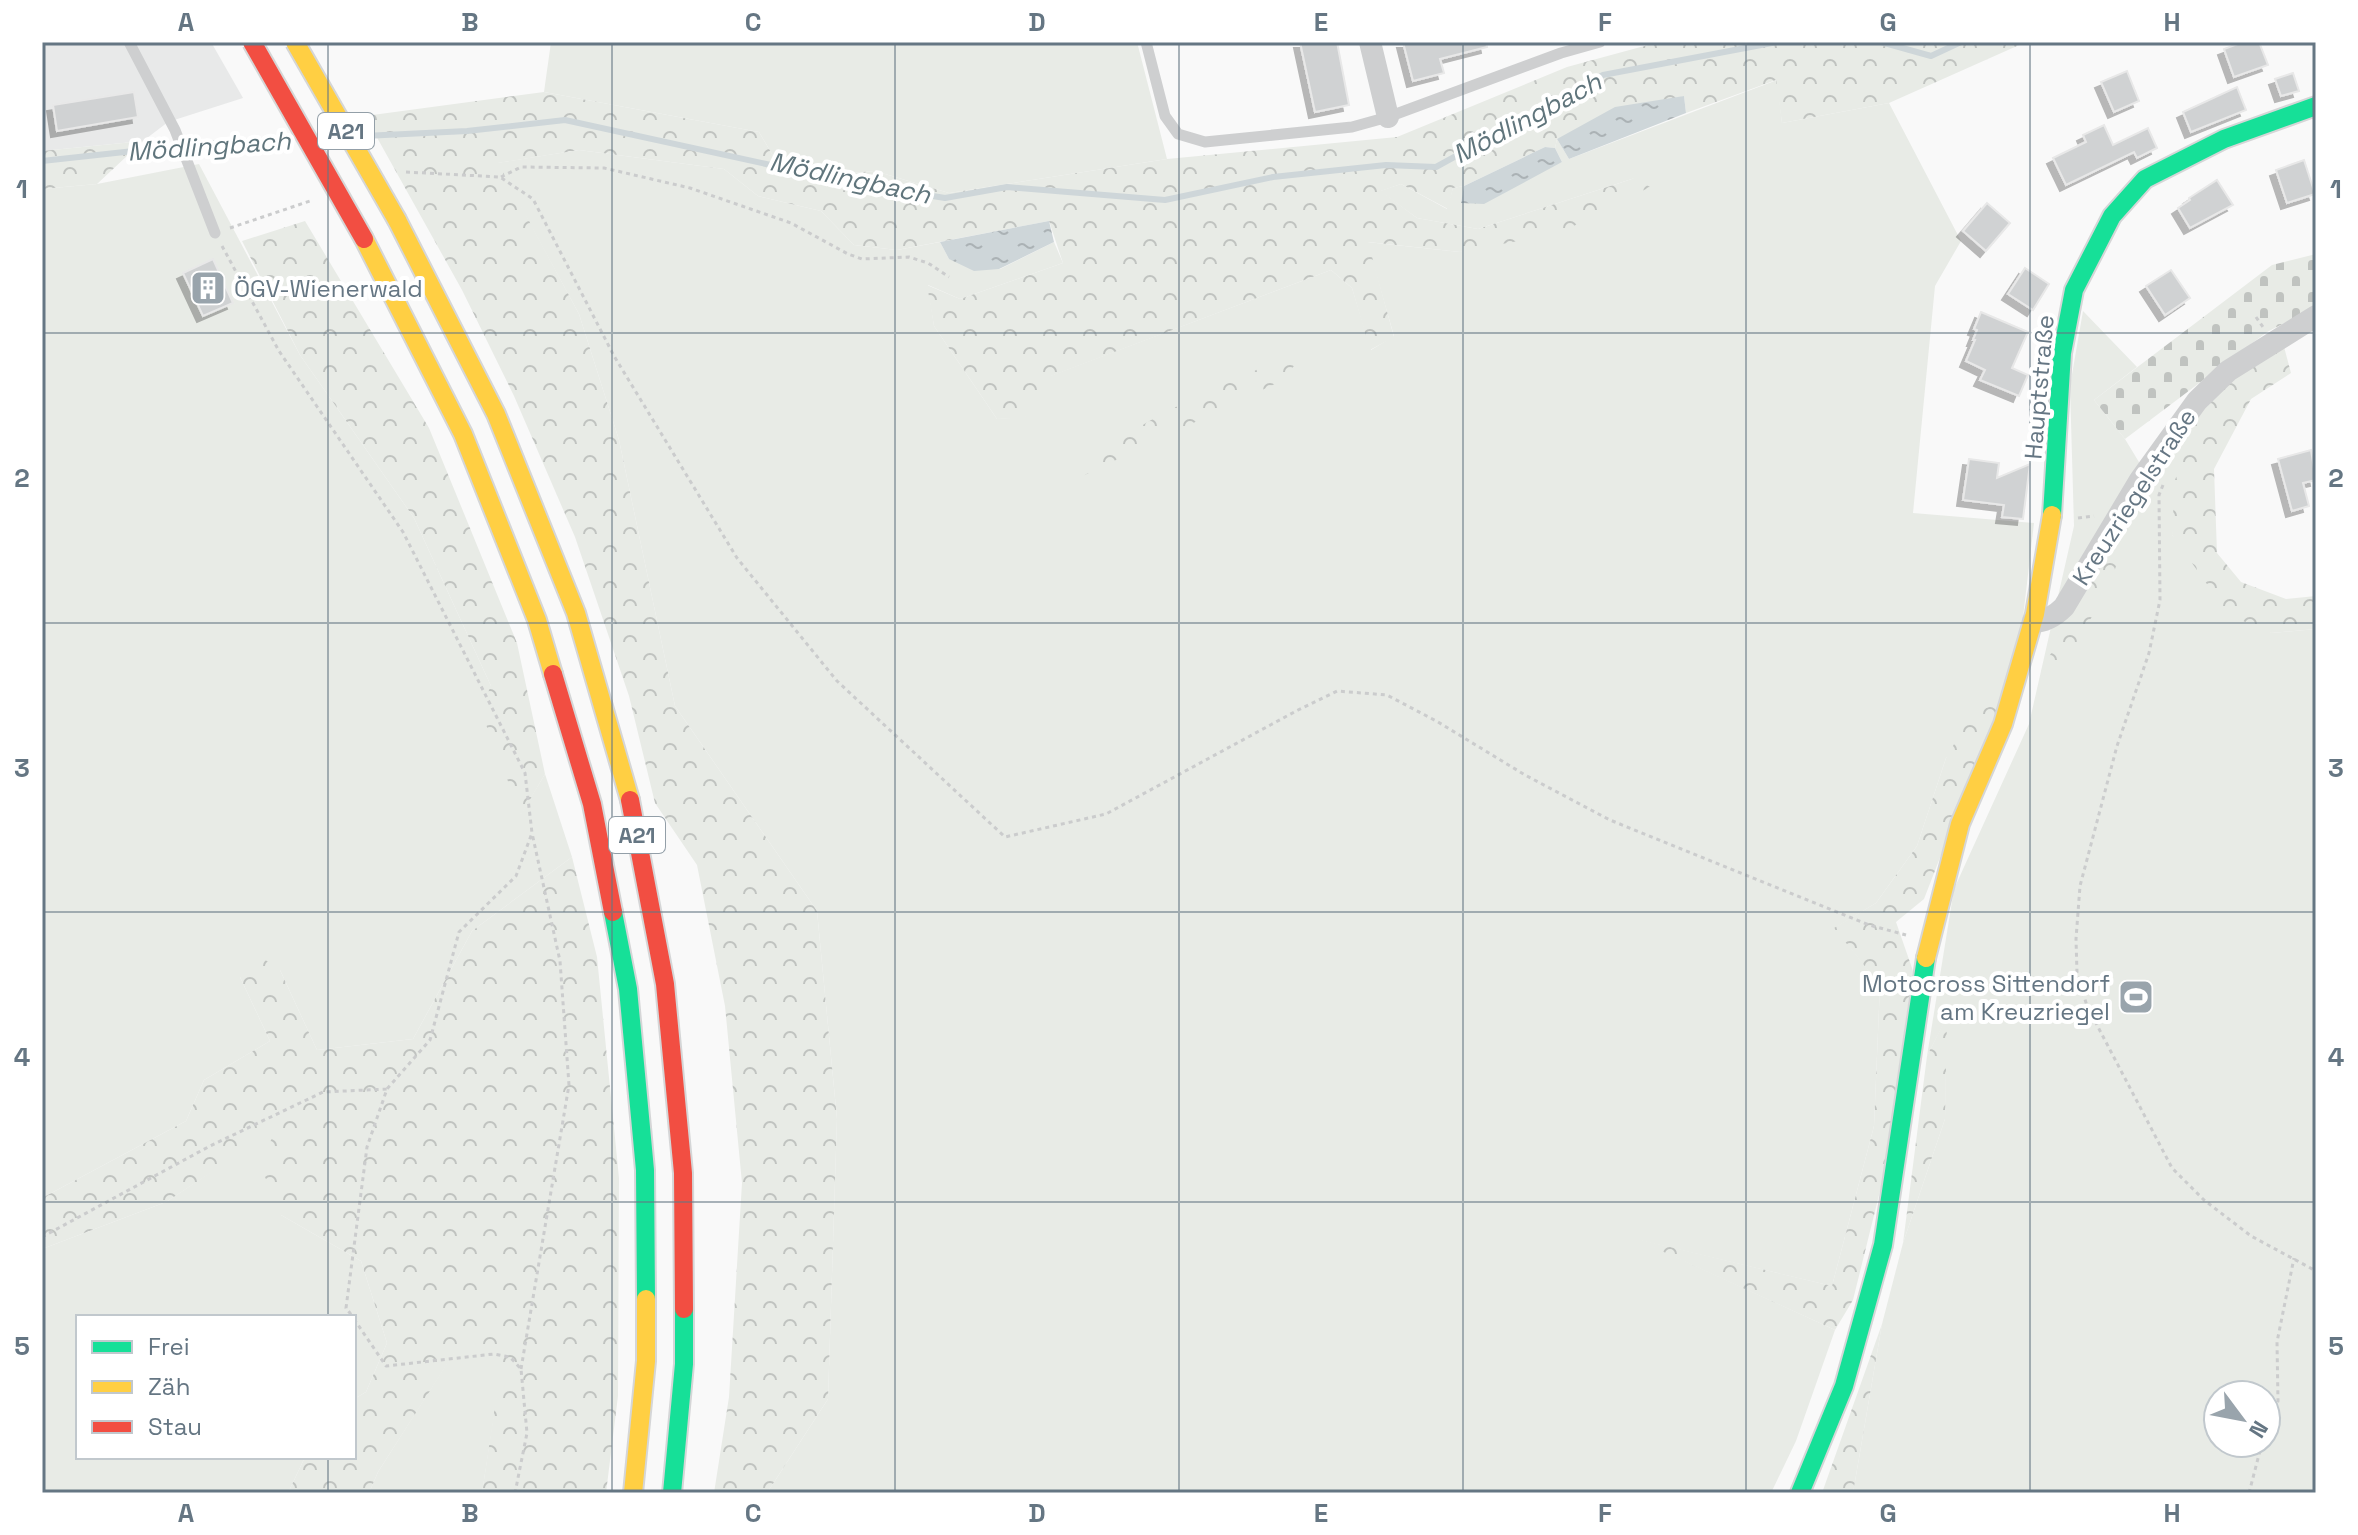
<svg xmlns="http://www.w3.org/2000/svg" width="2358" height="1535" font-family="'Space Grotesk',sans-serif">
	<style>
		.built { fill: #e8e9e9 }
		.grass { fill: #e8ebe6; fill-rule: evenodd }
		.forest { fill: url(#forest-crowns) }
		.cemetery { fill: url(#cemetery-stones) }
		.water { fill: url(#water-ripples) }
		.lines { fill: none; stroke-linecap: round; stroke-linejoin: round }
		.stream { stroke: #ced6d9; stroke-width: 6 }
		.building { fill: #d0d2d3; stroke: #e8e8e8; stroke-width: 2; filter: url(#shadow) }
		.fast-casing { stroke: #d5d6d7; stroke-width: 22 }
		.slow-casing { stroke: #d5d6d7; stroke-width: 22 }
		.jam-casing { stroke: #d5d6d7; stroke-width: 22 }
		.path { stroke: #cbcccd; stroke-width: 3; stroke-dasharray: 4 4; stroke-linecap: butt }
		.lane { stroke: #cecfd0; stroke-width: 11 }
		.street { stroke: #cecfd0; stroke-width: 22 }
		.fast { stroke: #16e098; stroke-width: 18 }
		.slow { stroke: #ffcf43; stroke-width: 18 }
		.jam { stroke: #f24e42; stroke-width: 18 }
		.slow-bridge-casing { stroke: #d5d6d6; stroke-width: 22; stroke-linecap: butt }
		.jam-bridge-casing { stroke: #d5d6d6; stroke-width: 22; stroke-linecap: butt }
		.slow-bridge { stroke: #ffcf43; stroke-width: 18 }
		.jam-bridge { stroke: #f24e42; stroke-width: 18 }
		.grid { fill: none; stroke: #657683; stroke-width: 2; stroke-opacity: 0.55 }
		.labels { text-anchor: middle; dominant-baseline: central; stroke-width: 8; stroke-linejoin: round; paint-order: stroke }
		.shield { fill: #fff; stroke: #939fa8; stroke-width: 2 }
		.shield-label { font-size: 22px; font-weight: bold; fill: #657683 }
		.poi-label { font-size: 24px; fill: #657683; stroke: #fff; text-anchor: start }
		.street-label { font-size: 24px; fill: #657683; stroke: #fff }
		.water-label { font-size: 26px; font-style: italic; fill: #60757c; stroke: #fff }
		.neatline { fill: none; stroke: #657683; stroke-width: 3 }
		.grid-label { font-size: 26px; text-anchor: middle; font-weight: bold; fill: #657683 }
	</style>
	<defs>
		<pattern id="forest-crowns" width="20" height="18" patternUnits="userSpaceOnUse" patternTransform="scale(2)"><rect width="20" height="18" fill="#e8ebe6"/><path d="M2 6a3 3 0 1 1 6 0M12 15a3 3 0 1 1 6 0" fill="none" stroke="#c0c3c0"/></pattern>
		<pattern id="cemetery-stones" width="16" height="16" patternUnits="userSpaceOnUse" patternTransform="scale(2)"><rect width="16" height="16" fill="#e8ebe6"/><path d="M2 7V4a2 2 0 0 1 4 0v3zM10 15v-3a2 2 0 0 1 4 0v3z" fill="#c0c3c0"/></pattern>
		<pattern id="water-ripples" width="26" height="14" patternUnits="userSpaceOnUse" patternTransform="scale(2)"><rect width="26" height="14" fill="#ced6d9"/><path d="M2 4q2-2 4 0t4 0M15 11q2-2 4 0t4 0" fill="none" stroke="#abb2b5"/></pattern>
		<filter id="shadow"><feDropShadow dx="-6" dy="6" stdDeviation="0" flood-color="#0004"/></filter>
	</defs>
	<rect width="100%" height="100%" fill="#f9f9f9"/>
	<path class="built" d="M 42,42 L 211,42 L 243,98 L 168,122 L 143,141 L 42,151 Z"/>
	<path class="grass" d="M 551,42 L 1137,42 L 1167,159 L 949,193 L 875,171 L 786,178 L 759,132 L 544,92 Z
		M 1777,80 L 1782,123 L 1889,103 L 1961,241 L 1935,286 L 1913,513 L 2034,523 L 2022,626 L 2000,703 L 1946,758 L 1917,846 L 1876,903 L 1835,928 L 1880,985 L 1874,1126 L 1832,1286 L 1639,1240 L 1835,1330 L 1796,1441 L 1771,1493 L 767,1493 L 828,1399 L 837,1119 L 817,911 L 675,706 L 619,440 L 579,314 L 497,163 L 579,150 L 724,169 L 758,196 L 821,211 L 854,245 L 897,250 L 940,242 L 949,259 L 1000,269 L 1054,242 L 1063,263 L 960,299 L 928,285 L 934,326 L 997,419 L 1025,417 L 1050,376 L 1331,270 L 1352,288 L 1371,350 L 1394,336 L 1367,242 L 1460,252 L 1635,178 L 1478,229 L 1417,218 L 1380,191 L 1401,184 L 1447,209 L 1453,188 L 1464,186 L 1461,203 L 1562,162 L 1555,148 L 1557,139 L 1569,159 Z
		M 199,164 L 300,355 L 414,518 L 491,686 L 521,814 L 545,774 L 572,857 L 472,931 L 413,1039 L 317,1050 L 280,970 L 240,977 L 270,1041 L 204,1080 L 186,1121 L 42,1198 L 42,189 L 97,184 Z
		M 2083,311 L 2137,367 L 2094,400 L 2125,439 L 2148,477 L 2205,399 L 2172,535 L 2271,633 L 2316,629 L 2316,1493 L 1853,1493 L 1882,1324 L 1903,1243 L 1945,1119 L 1946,1019 L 1927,1056 L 1954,889 L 2029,724 L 2074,526 L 2070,386 ZM 2218,1395 L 2266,1395 L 2266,1443 L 2218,1443 Z
		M 276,1129 L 281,1215 L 361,1261 L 387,1343 L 366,1392 L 354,1399 L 354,1317 L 78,1317 L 78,1457 L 305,1457 L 288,1493 L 42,1493 L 42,1249 L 166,1202 Z
		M 458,1346 L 505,1346 L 482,1493 L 369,1493 L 378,1472 Z"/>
	<path class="forest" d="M 1659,42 L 2026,42 L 1889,103 L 1782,123 L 1776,80 L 1686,113 L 1684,96 L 1557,139 L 1555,148 L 1545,147 L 1464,186 L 1453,188 L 1448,209 L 1401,184 L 1381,191 L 1417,218 L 1478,229 L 1635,178 L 1650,187 L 1560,233 L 1460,252 L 1368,242 L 1394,337 L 1370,350 L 1352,288 L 1331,270 L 1051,376 L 1025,418 L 997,419 L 934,326 L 927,285 L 960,299 L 1063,263 L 1049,221 L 897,250 L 854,245 L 821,211 L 758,196 L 724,169 L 579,150 L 498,163 L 579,314 L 619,440 L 675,706 L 817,911 L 837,1119 L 828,1399 L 767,1493 L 714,1493 L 729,1397 L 742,1183 L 725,1006 L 697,865 L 655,803 L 629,696 L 575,537 L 514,396 L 462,290 L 365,116 L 544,92 L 759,132 L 786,178 L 875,171 L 949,193 L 1167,159 L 1397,137 L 1567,67 Z
		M 143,141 L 97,184 L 42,189 L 42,151 Z
		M 305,221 L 429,428 L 517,643 L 545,774 L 521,815 L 480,709 L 491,686 L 414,518 L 300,355 L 242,241 Z
		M 2283,343 L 2291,373 L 2251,399 L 2214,469 L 2217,553 L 2241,582 L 2286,599 L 2316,596 L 2316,629 L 2271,633 L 2229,615 L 2172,535 L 2175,480 L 2205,399 Z
		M 1280,359 L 1300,359 L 1281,381 L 1070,482 L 1065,470 L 1165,412 Z
		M 2122,549 L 2107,592 L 2068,656 L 2041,671 L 2106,556 Z
		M 2000,703 L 1924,899 L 1896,922 L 1913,971 L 1882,1183 L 1853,1300 L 1835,1330 L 1633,1238 L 1832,1286 L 1874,1126 L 1880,985 L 1834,928 L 1876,903 L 1917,846 L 1946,758 L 1972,713 Z
		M 572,857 L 597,957 L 619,1178 L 618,1396 L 606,1493 L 482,1493 L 504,1346 L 458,1347 L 378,1472 L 369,1493 L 288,1493 L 305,1457 L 354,1457 L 354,1399 L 366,1392 L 387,1343 L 361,1261 L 281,1215 L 260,1165 L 275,1131 L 166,1202 L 42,1249 L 42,1198 L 186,1121 L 204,1080 L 270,1041 L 240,977 L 252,951 L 280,970 L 317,1050 L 413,1039 L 472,931 Z
		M 1947,1016 L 1945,1119 L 1903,1243 L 1927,1056 Z
		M 1882,1324 L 1853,1493 L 1822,1493 Z"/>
	<path class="cemetery" d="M 2316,254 L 2316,307 L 2267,332 L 2125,439 L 2094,400 L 2272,265 Z"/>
	<path class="water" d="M 1684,96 L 1686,113 L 1569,159 L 1557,139 L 1615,107 Z
		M 1545,147 L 1555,148 L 1562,162 L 1484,204 L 1461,203 L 1464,186 Z
		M 1049,221 L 1054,242 L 999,269 L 974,271 L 949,259 L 940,242 Z"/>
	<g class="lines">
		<path class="stream" d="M 1881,42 L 1931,56 L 1961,42
			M 364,136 L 467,131 L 565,120 L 853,183 L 945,198 L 1007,187 L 1165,200 L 1273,177 L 1386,165 L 1436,167 L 1603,75 L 1777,42
			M 42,161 L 198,144 L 289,139"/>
	</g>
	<path class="building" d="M 1300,42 L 1337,42 L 1349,105 L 1315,112 Z
		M 1403,42 L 1486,42 L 1487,47 L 1440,59 L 1444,73 L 1413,81 Z
		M 2243,42 L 2259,42 L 2268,65 L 2234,77 L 2224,49 Z
		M 2127,71 L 2139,101 L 2114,112 L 2101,82 Z
		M 2293,73 L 2299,91 L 2281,96 L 2275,79 Z
		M 2237,87 L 2246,110 L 2191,132 L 2183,112 Z
		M 134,92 L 138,117 L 57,131 L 53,105 Z
		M 2104,125 L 2113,145 L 2148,128 L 2157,148 L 2137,158 L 2134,152 L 2066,185 L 2053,158 L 2086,142 L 2083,135 Z
		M 2304,160 L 2315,194 L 2287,203 L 2276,170 Z
		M 2217,180 L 2233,205 L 2190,228 L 2178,208 L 2190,200 L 2189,198 Z
		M 1987,203 L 2010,223 L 1986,251 L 1963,231 Z
		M 213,259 L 233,303 L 203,316 L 183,273 Z
		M 2025,268 L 2049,284 L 2033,310 L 2008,294 Z
		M 2171,270 L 2190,298 L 2165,315 L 2146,286 Z
		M 1981,312 L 2028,332 L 2012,368 L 2028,375 L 2019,396 L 1980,380 L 1985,370 L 1966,361 L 1975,340 L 1973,340 L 1977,330 L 1974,329 Z
		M 2311,450 L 2316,480 L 2303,483 L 2309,506 L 2292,511 L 2278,459 Z
		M 1969,459 L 1999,463 L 1997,478 L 2030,464 L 2023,519 L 2002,517 L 2004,505 L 1963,500 Z"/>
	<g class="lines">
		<defs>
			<path id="fast" d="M 2052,515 L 2062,353 L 2074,290 L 2112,216 L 2145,179 L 2224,139 L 2316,106
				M 613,912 L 628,989 L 645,1170 L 646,1299
				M 672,1493 L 684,1364 L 684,1309
				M 1800,1493 L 1844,1386 L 1883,1245 L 1926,958"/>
			<path id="slow" d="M 397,220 L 496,414 L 576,613 L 630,800
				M 364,239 L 463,434 L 537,620 L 553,674
				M 1926,958 L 1960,824 L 2003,724 L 2035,614 L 2052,515
				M 633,1493 L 646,1361 L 646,1299"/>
			<path id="jam" d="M 553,674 L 592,804 L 613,912
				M 630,800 L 665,984 L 683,1173 L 684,1309"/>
		</defs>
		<use href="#fast" class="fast-casing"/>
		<use href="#slow" class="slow-casing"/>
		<use href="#jam" class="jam-casing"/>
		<path class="path" d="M 406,172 L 500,177 L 533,199 L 614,356 L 737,558 L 837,681 L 1005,837 L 1106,814 L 1298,710 L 1337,691 L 1387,695 L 1438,722 L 1525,775 L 1610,820 L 1869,925 L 1906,935
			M 501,177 L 521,167 L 604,168 L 690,188 L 791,223 L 848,254 L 862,259 L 909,257 L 928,263 L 949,277
			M 230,228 L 310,201
			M 222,246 L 279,351 L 403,532 L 525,773 L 532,833 L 516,876 L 459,932 L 430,1040 L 387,1089 L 367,1147 L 346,1308 L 353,1317
			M 2256,317 L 2263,327
			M 2163,485 L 2159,495 L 2160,600 L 2149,653 L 2117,746 L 2080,886 L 2076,939 L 2077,973 L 2087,1006 L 2172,1168 L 2204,1200 L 2251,1236 L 2316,1271
			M 2078,518 L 2094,516
			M 42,1237 L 210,1146 L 323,1092 L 387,1089
			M 354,1319 L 386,1366 L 494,1354 L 510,1357 L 521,1369 L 527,1433 L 515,1493
			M 521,1369 L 569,1085 L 560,961 L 532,833
			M 2266,1432 L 2278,1401 L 2277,1342 L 2294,1258
			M 2249,1493 L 2262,1443"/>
		<path class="lane" d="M 129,42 L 175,130 L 215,233
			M 1146,42 L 1165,116 L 1178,134 L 1205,142 L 1352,127 L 1388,117 L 1561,53 L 1600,42"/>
		<path class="street" d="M 1370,42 L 1388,117
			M 2033,622 C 2046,622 2055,616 2064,607 L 2140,480 L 2197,401 L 2228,371 L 2316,316"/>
		<use href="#fast" class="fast"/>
		<use href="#slow" class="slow"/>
		<use href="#jam" class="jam"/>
		<defs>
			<path id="slow-bridge" d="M 295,42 L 397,220"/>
			<path id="jam-bridge" d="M 252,42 L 364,239"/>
		</defs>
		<use href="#slow-bridge" class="slow-bridge-casing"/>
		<use href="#jam-bridge" class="jam-bridge-casing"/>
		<use href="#slow-bridge" class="slow-bridge"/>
		<use href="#jam-bridge" class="jam-bridge"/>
	</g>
	<path class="grid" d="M 328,42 L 328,1317M 612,42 L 612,1493M 895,42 L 895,1493M 1179,42 L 1179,1493M 1463,42 L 1463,1493M 1746,42 L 1746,1493M 2030,42 L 2030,1493M 42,333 L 2316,333M 42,623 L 2316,623M 42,912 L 2316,912M 42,1202 L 2316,1202M 328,1457 L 328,1493"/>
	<defs>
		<symbol id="building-square" viewBox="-11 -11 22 22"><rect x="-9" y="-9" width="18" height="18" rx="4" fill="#99a4ac" stroke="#fff"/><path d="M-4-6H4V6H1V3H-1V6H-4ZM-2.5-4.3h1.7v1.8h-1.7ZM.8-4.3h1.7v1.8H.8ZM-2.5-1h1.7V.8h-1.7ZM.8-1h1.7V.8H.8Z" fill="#fff"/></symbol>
		<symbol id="stadium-square" viewBox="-11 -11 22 22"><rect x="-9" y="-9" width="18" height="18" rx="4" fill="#99a4ac" stroke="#fff"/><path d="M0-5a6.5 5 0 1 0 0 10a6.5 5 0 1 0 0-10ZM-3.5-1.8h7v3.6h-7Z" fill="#fff"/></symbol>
	</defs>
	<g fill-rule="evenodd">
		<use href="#building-square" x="188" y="268" width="40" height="40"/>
		<use href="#stadium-square" x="2116" y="977" width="40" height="40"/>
	</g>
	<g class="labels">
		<g class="shield">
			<rect x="318" y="113" width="56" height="36" rx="6"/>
			<rect x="609" y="817" width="56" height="36" rx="6"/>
		</g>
		<g class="shield-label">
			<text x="346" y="131">A21</text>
			<text x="637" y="835">A21</text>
		</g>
		<g class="poi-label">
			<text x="234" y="288">ÖGV-Wienerwald</text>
			<text x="2110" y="983" text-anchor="end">Motocross Sittendorf<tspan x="2110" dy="28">am Kreuzriegel</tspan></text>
		</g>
		<g class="street-label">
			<text transform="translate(2039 387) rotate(-85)">Hauptstraße</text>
			<text transform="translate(2134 497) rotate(-57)">Kreuzriegelstraße</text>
		</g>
		<g class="water-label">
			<text transform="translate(1527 118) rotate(-28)">Mödlingbach</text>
			<text transform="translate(209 146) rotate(-4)">Mödlingbach</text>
			<text transform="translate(850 178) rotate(12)">Mödlingbach</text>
		</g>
	</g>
	<rect width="2358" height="1535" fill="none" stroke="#ffffff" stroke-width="88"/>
	<rect x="76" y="1315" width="280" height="144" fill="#ffffff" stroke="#c1c8cd" stroke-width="2"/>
	<rect x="92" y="1341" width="40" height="12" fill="#16e098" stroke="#c1c8cd" stroke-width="2"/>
	<text x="148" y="1355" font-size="24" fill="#657683">Frei</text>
	<rect x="92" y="1381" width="40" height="12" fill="#ffcf43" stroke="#c1c8cd" stroke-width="2"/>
	<text x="148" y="1395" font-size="24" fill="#657683">Zäh</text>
	<rect x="92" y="1421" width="40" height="12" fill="#f24e42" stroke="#c1c8cd" stroke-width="2"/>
	<text x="148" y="1435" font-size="24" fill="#657683">Stau</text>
	<g transform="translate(2242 1419) rotate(122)"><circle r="38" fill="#ffffff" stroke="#c1c8cd" stroke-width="2"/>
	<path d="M0-6L14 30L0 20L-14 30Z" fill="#99a4ac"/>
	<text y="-12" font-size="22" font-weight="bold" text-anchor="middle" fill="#657683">N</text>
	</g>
	<rect x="44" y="44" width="2270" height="1447" class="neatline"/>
	<g class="grid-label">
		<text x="186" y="31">A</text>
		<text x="470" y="31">B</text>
		<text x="753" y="31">C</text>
		<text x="1037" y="31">D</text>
		<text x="1321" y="31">E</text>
		<text x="1605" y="31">F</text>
		<text x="1888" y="31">G</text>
		<text x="2172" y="31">H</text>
		<text x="22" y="198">1</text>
		<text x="2336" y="198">1</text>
		<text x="22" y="487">2</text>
		<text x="2336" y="487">2</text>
		<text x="22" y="777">3</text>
		<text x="2336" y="777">3</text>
		<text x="22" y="1066">4</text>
		<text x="2336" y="1066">4</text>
		<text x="22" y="1355">5</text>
		<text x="2336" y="1355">5</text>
		<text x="186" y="1522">A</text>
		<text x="470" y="1522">B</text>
		<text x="753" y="1522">C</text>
		<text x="1037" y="1522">D</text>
		<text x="1321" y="1522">E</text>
		<text x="1605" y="1522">F</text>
		<text x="1888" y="1522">G</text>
		<text x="2172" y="1522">H</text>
	</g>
</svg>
